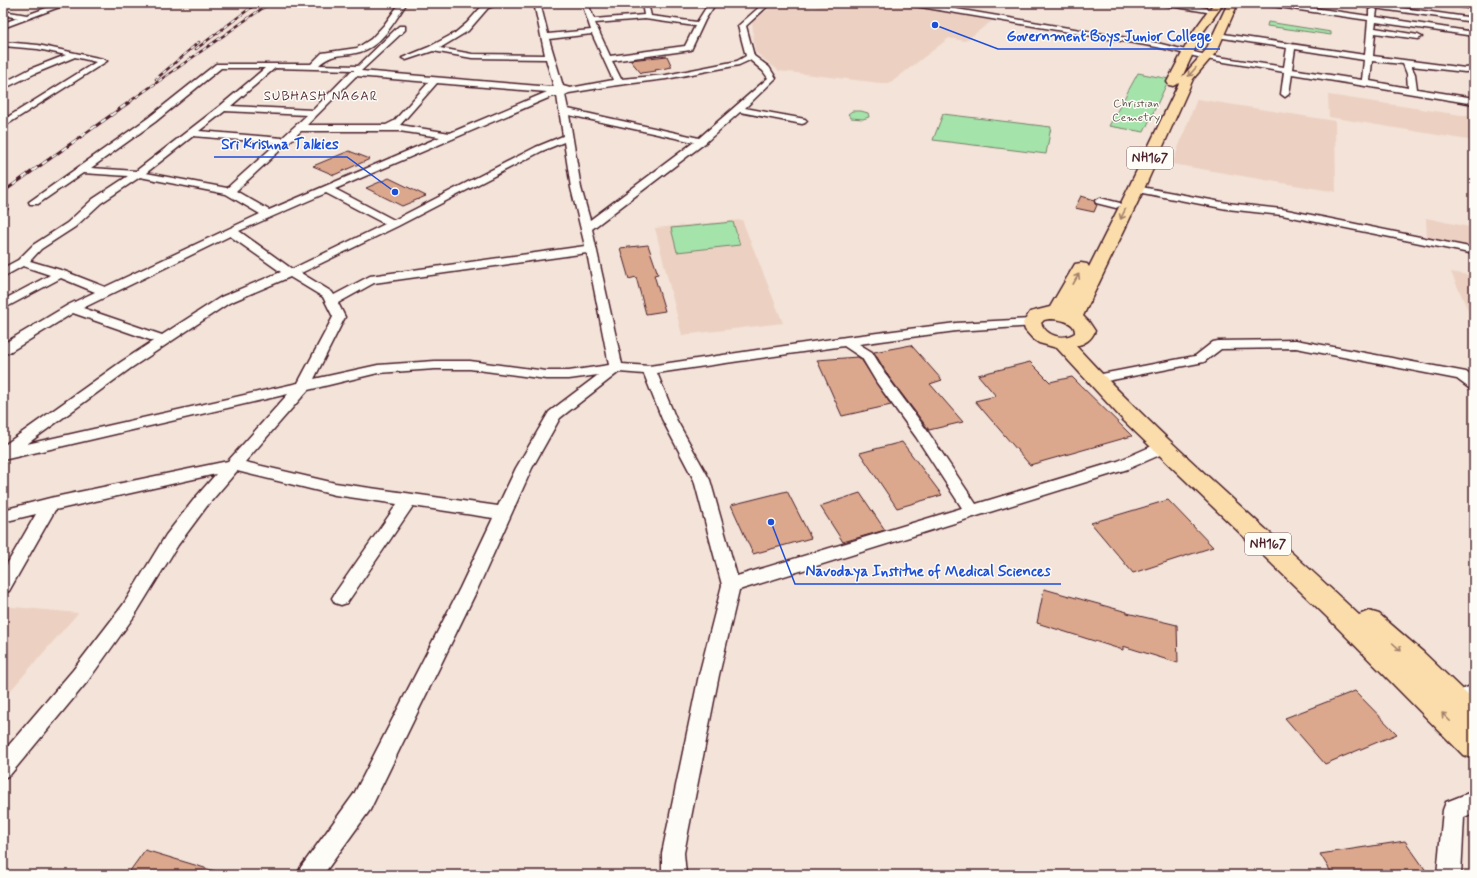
<svg xmlns="http://www.w3.org/2000/svg" width="1477" height="878" font-family="Mynerve,sans-serif">
	<style>
		.built { fill: #ecd1c2 }
		.green { fill: #a4e3aa; stroke: #77816a }
		.building { fill: #dba88e; stroke: #4a1f2b }
		.lines { fill: none; stroke-linecap: round; stroke-linejoin: round }
		.minor-casing { stroke: #4a1f2b; stroke-width: 3 }
		.highway-casing { stroke: #4a1f2b; stroke-width: 3 }
		.minor { fill: #fdfcf7; fill-rule: evenodd }
		.highway { fill: #fbddab; fill-rule: evenodd }
		.rail-far1-casing { stroke: #4a1f2b; stroke-width: 2.5 }
		.rail-casing { stroke: #4a1f2b; stroke-width: 3 }
		.rail-far1 { stroke: #fdfcf7; stroke-width: 1.5; stroke-dasharray: 4.5; stroke-linecap: butt }
		.rail { stroke: #fdfcf7; stroke-width: 2; stroke-dasharray: 6; stroke-linecap: butt }
		.oneway { stroke: #a27e6b }
		.labels { text-anchor: middle; dominant-baseline: central; stroke-width: 3; stroke-linejoin: round; paint-order: stroke }
		.far-park-label { font-size: 12px; fill: #655a51; stroke: #fdfcf7 }
		.far-neighbourhood-label { font-size: 13px; letter-spacing: 1px; fill: #4a1f2b; stroke: #fdfcf7 }
		.shield { fill: #fdfcf7; stroke: #806168; stroke-width: 1 }
		.shield-label { font-size: 13px; font-weight: bold; fill: #4a1f2b }
		.leader { fill: none; stroke: #1d4ed8; stroke-width: 1.5 }
		.callout-dot { fill: #1d4ed8; stroke: #fdfcf7; stroke-width: 1.5 }
		.callout-label { font-size: 15px; text-anchor: middle; font-weight: bold; fill: #1d4ed8; stroke: #fdfcf7; stroke-width: 3; stroke-linejoin: round; paint-order: stroke }
	</style>
	<rect width="100%" height="100%" fill="#f3e3d8"/>
	<filter id="ink" filterUnits="userSpaceOnUse"><feTurbulence type="fractalNoise" baseFrequency=".025" numOctaves="2"/><feDisplacementMap in="SourceGraphic" scale="8" xChannelSelector="R" yChannelSelector="G"/><feConvolveMatrix kernelMatrix="1 2 1 2 8 2 1 2 1" color-interpolation-filters="sRGB"/></filter>
	<g filter="url(#ink)">
		<path class="built" d="M 777,3 L 787,3 L 813,9 L 828,3 L 894,3 L 992,21 L 965,41 L 949,38 L 889,84 L 779,71 L 755,52 L 752,21 Z
			M 1328,95 L 1474,117 L 1474,141 L 1329,117 Z
			M 1197,99 L 1335,121 L 1336,192 L 1172,164 Z
			M 1426,218 L 1474,228 L 1474,249 L 1427,239 Z
			M 742,220 L 783,323 L 682,335 L 655,228 Z
			M 1451,272 L 1474,276 L 1474,323 L 1454,279 Z
			M 3,606 L 78,613 L 3,699 Z"/>
		<path class="green" d="M 1268,22 L 1331,32 L 1331,35 L 1267,26 Z
			M 1138,73 L 1169,79 L 1144,132 L 1109,126 Z
			M 852,111 L 861,111 L 868,113 L 869,117 L 863,119 L 851,118 L 848,114 Z
			M 943,114 L 1051,127 L 1046,154 L 933,140 Z
			M 733,222 L 740,245 L 677,252 L 671,228 Z"/>
		<path class="building" d="M 667,56 L 672,67 L 655,70 L 656,71 L 641,73 L 630,60 Z
			M 349,151 L 370,159 L 334,175 L 313,166 Z
			M 389,178 L 426,196 L 402,206 L 366,188 Z
			M 1081,196 L 1095,200 L 1095,204 L 1097,205 L 1094,212 L 1075,208 Z
			M 648,245 L 658,274 L 654,275 L 665,311 L 646,314 L 636,277 L 629,279 L 620,248 Z
			M 911,345 L 942,380 L 930,384 L 963,422 L 929,430 L 889,377 L 874,352 Z
			M 858,357 L 861,359 L 891,405 L 842,416 L 817,360 Z
			M 1030,362 L 1050,382 L 1072,377 L 1132,436 L 1030,465 L 975,401 L 996,396 L 978,375 Z
			M 902,442 L 942,495 L 897,508 L 860,453 Z
			M 787,491 L 811,538 L 753,554 L 731,505 Z
			M 860,493 L 885,530 L 843,542 L 820,506 Z
			M 1168,500 L 1213,547 L 1133,573 L 1091,523 Z
			M 1044,589 L 1127,612 L 1127,613 L 1177,625 L 1178,663 L 1123,646 L 1123,650 L 1037,623 Z
			M 1355,691 L 1397,734 L 1325,764 L 1285,718 Z
			M 1405,841 L 1429,875 L 1333,875 L 1320,854 Z
			M 145,850 L 218,872 L 217,875 L 127,875 Z"/>
		<g class="lines">
			<defs>
				<path id="minor" d="M 60,3 L 70,3 L 3,28 L 3,23 L 18,18 L 3,15 L 3,11 L 27,15 Z
					M 400,3 L 407,3 C 395,20 382,46 360,52 C 343,57 333,52 319,65 L 358,66 L 399,26 L 405,26 L 405,30 L 361,71 L 551,87 L 554,87 L 546,59 L 472,58 L 433,51 L 406,60 L 402,58 L 429,47 L 455,33 L 467,23 L 483,5 L 489,3 L 501,3 L 488,8 L 468,31 L 440,48 L 472,54 L 545,55 L 534,3 L 540,3 L 548,34 L 591,30 L 582,3 L 588,3 L 594,19 L 644,15 L 642,3 L 648,3 L 651,16 L 697,22 L 709,3 L 716,3 L 705,20 L 691,50 L 612,61 L 621,79 L 666,75 L 737,61 L 746,56 L 738,26 L 764,3 L 771,3 L 746,26 L 754,56 L 769,67 L 776,78 L 745,108 L 805,119 L 807,121 L 805,123 L 802,124 L 740,112 L 705,143 L 592,229 L 622,364 L 649,366 L 846,337 L 956,323 L 1032,319 L 1037,320 L 1038,323 L 1037,326 L 956,331 L 859,344 L 872,352 L 888,378 L 926,429 L 976,504 L 1118,461 L 1159,443 L 1164,442 L 1169,443 L 1172,447 L 1169,451 L 1128,469 L 739,590 L 719,675 L 684,853 L 686,875 L 662,875 L 662,853 L 699,675 L 722,585 L 694,480 L 662,419 L 644,374 L 619,372 L 560,418 L 532,468 L 478,588 L 370,810 L 323,875 L 297,875 L 301,867 L 354,794 L 460,588 L 493,518 L 413,506 L 347,603 L 341,605 L 335,603 L 332,598 L 335,593 L 397,504 L 335,495 L 237,471 L 207,506 L 178,545 L 135,615 L 87,682 L 10,775 L 3,778 L 3,752 L 73,670 L 123,605 L 166,535 L 195,498 L 216,474 L 55,510 L 9,591 L 3,593 L 3,571 L 36,514 L 3,522 L 3,510 L 50,498 L 228,461 L 288,394 L 3,460 L 3,446 L 121,362 L 153,341 L 73,313 L 8,353 L 3,354 L 3,344 L 68,305 L 95,292 L 61,278 L 3,309 L 3,300 L 50,275 L 23,266 L 3,277 L 3,268 L 18,260 L 33,245 L 67,223 L 93,199 L 128,176 L 83,173 L 38,204 L 30,204 L 29,202 L 148,118 L 216,64 L 311,64 L 322,53 L 357,48 L 371,39 L 384,25 ZM 645,19 L 695,26 L 685,46 L 610,56 L 595,23 ZM 592,34 L 613,80 L 570,88 L 563,86 L 549,39 ZM 750,60 L 763,71 L 768,78 L 699,138 L 568,109 L 565,95 L 569,93 L 618,85 L 666,79 L 739,65 ZM 221,68 L 265,68 L 220,106 L 136,171 L 91,168 L 155,122 ZM 275,68 L 354,70 L 354,71 L 351,71 L 313,110 L 231,106 ZM 356,76 L 429,82 L 394,121 L 386,125 L 307,125 ZM 437,83 L 547,92 L 450,133 L 400,125 ZM 553,96 L 557,96 L 563,136 L 536,147 L 394,220 L 335,189 ZM 225,111 L 307,115 L 282,138 L 199,131 ZM 569,115 L 694,142 L 590,220 L 581,188 ZM 301,131 L 399,131 L 440,137 L 269,210 L 236,191 ZM 193,136 L 277,143 L 227,188 L 146,173 ZM 564,142 L 571,188 L 585,246 L 370,276 L 334,295 L 332,292 L 301,273 L 398,226 L 542,151 ZM 140,177 L 226,194 L 260,214 L 105,287 L 64,271 L 30,261 L 41,249 L 75,227 L 101,203 ZM 326,193 L 385,224 L 292,269 L 239,231 ZM 230,236 L 281,272 L 221,297 L 162,335 L 83,308 ZM 587,253 L 609,365 L 569,371 L 546,371 L 470,361 L 435,361 L 378,365 L 314,379 L 345,317 L 338,303 L 374,283 ZM 290,277 L 323,297 L 333,317 L 298,383 L 27,444 L 131,368 L 229,303 ZM 844,346 L 862,358 L 877,383 L 916,437 L 962,508 L 737,576 L 710,480 L 676,419 L 657,373 ZM 435,369 L 470,369 L 546,379 L 569,379 L 598,375 L 549,412 L 516,468 L 498,506 L 335,483 L 245,462 L 308,390 L 378,373 Z
					M 906,3 L 921,3 L 1157,43 L 1206,55 L 1284,67 L 1287,48 L 1217,37 L 1213,35 L 1217,33 L 1365,55 L 1368,20 L 1265,5 L 1262,3 L 1279,3 L 1369,16 L 1369,10 L 1373,8 L 1352,5 L 1349,3 L 1367,3 L 1474,18 L 1474,22 L 1374,8 L 1377,10 L 1376,17 L 1474,32 L 1474,36 L 1376,22 L 1375,28 L 1418,35 L 1422,37 L 1418,39 L 1375,33 L 1373,56 L 1465,68 L 1474,67 L 1474,71 L 1465,72 L 1411,66 L 1415,74 L 1417,89 L 1474,98 L 1474,104 L 1292,74 L 1289,94 L 1285,97 L 1281,94 L 1284,72 L 1206,59 L 1157,47 L 909,5 ZM 1295,49 L 1364,60 L 1362,80 L 1292,69 ZM 1372,61 L 1403,64 L 1407,74 L 1408,88 L 1370,81 Z
					M 1161,3 L 1177,3 L 1213,9 L 1217,11 L 1213,13 L 1164,5 Z
					M 1447,3 L 1474,5 L 1474,9 L 1450,5 Z
					M 3,42 L 38,45 L 103,59 L 107,61 L 3,127 L 3,120 L 96,62 L 75,57 L 36,73 L 3,89 L 3,83 L 30,69 L 66,55 L 38,49 L 3,46 Z
					M 1136,186 L 1227,203 L 1282,209 L 1474,248 L 1474,254 L 1282,215 L 1227,209 L 1132,191 L 1131,189 L 1132,187 Z
					M 1100,198 L 1120,203 L 1121,205 L 1116,208 L 1096,203 L 1095,201 Z
					M 3,203 L 8,206 L 7,209 L 3,210 Z
					M 1296,340 L 1466,372 L 1474,378 L 1474,389 L 1469,388 L 1457,379 L 1296,348 L 1221,349 L 1204,362 L 1199,363 L 1107,381 L 1102,380 L 1100,377 L 1102,374 L 1107,373 L 1195,356 L 1213,342 L 1218,341 Z
					M 1474,685 L 1474,703 L 1454,710 L 1447,707 L 1444,701 L 1447,695 Z
					M 1474,791 L 1474,813 L 1464,817 L 1461,875 L 1437,875 L 1443,810 L 1446,802 Z"/>
				<path id="highway" d="M 1214,3 L 1224,3 L 1203,32 L 1182,77 L 1206,50 L 1228,3 L 1238,3 L 1217,51 L 1193,79 L 1144,189 L 1083,316 L 1089,322 L 1095,331 C 1091,340 1086,343 1076,346 C 1164,442 1265,526 1359,615 L 1369,611 L 1379,614 L 1423,652 L 1474,701 L 1474,759 L 1463,755 L 1327,617 L 1124,421 L 1057,348 L 1039,343 L 1033,339 L 1025,330 L 1023,323 L 1030,312 L 1050,307 L 1075,264 L 1081,263 L 1087,264 L 1089,267 L 1128,189 L 1179,83 L 1173,86 L 1169,85 L 1167,82 L 1193,32 ZM 1049,319 C 1058,319 1076,321 1075,333 C 1063,341 1046,336 1041,323 L 1044,320 Z"/>
			</defs>
			<use href="#minor" class="minor-casing"/>
			<use href="#highway" class="highway-casing"/>
			<use href="#minor" class="minor"/>
			<use href="#highway" class="highway"/>
			<defs>
				<path id="rail-far1" d="M 196,49 L 257,3
					M 156,79 L 199,42
					M 129,102 L 270,3"/>
				<path id="rail" d="M 3,192 L 131,101"/>
			</defs>
			<use href="#rail-far1" class="rail-far1-casing"/>
			<use href="#rail" class="rail-casing"/>
			<use href="#rail-far1" class="rail-far1"/>
			<use href="#rail" class="rail"/>
		</g>
		<defs><path id="oneway-shaft" d="M-6 0H5M1.5-3L5.5 0L1.5 3" fill="none" stroke-width="1.6" stroke-linecap="round" stroke-linejoin="round"/></defs>
		<g class="oneway">
			<use href="#oneway-shaft" transform="translate(1192 72) rotate(132)"/>
			<use href="#oneway-shaft" transform="translate(1123 214) rotate(116)"/>
			<use href="#oneway-shaft" transform="translate(1076 279) rotate(-61)"/>
			<use href="#oneway-shaft" transform="translate(1397 647) rotate(42)"/>
			<use href="#oneway-shaft" transform="translate(1446 717) rotate(-135)"/>
		</g>
	</g>
	<g class="labels">
		<g class="far-park-label">
			<text x="1136" y="104">Christian<tspan x="1136" dy="14">Cemetry</tspan></text>
		</g>
		<g class="far-neighbourhood-label">
			<text x="321" y="96">SUBHASH NAGAR</text>
		</g>
		<g class="shield">
			<rect x="1127" y="147" width="46" height="22" rx="3"/>
			<rect x="1245" y="533" width="46" height="22" rx="3"/>
		</g>
		<g class="shield-label">
			<text x="1150" y="158">NH167</text>
			<text x="1268" y="544">NH167</text>
		</g>
	</g>
	<path class="leader" d="M935 25L998 49H1220M395 192L347 157H214M771 522L795 584H1061"/>
	<g class="callout-dot">
		<circle cx="935" cy="25" r="4"/>
		<circle cx="395" cy="192" r="4"/>
		<circle cx="771" cy="522" r="4"/>
	</g>
	<g class="callout-label">
		<text x="1109" y="41">Government Boys Junior College</text>
		<text x="280" y="149">Sri Krishna Talkies</text>
		<text x="928" y="576">Navodaya Institue of Medical Sciences</text>
	</g>
	<rect width="1477" height="878" fill="none" stroke="#fdfcf7" stroke-width="16"/>
	<rect x="8" y="8" width="1461" height="862" fill="none" stroke="#4a1f2b" stroke-width="1.5" filter="url(#ink)"/>
</svg>
